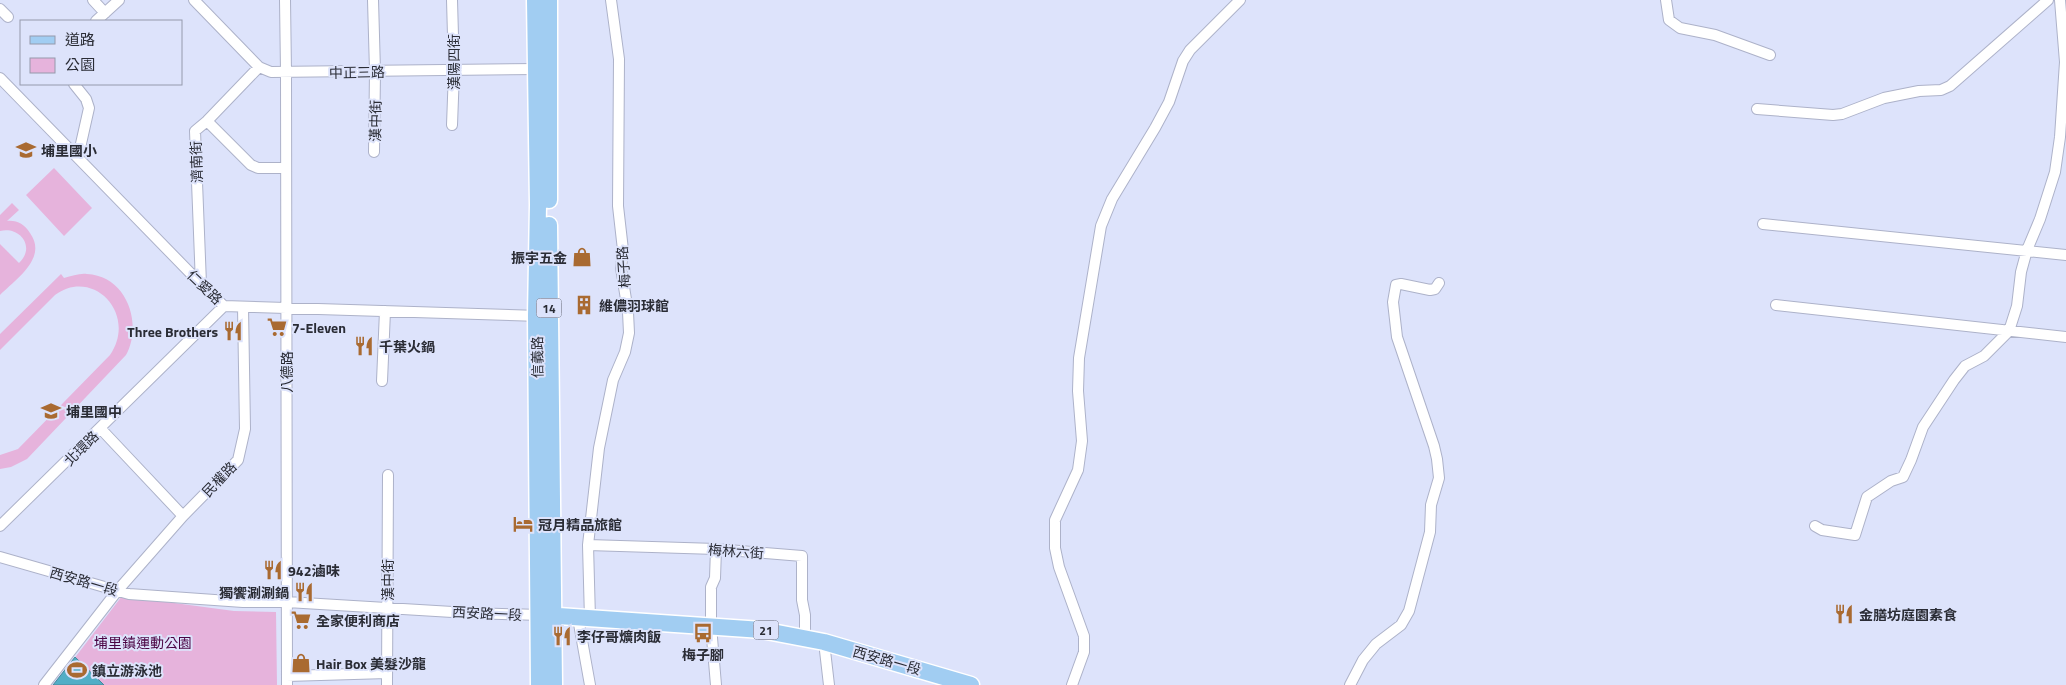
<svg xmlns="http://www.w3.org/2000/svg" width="2066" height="685" font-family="'Titillium Web','Noto Sans TC',sans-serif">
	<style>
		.green { fill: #e6b3dc }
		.water { fill: #52aec6; stroke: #46879a }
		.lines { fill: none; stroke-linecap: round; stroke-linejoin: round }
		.minor-casing { stroke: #adb2c9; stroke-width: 12 }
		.primary-casing { stroke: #fff; stroke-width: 19 }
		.minor { stroke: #fff; stroke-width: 10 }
		.primary { stroke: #a1cdf2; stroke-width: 16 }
		.labels { text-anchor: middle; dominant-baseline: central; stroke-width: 4; stroke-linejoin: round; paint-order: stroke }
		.shield { fill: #dde3fb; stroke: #606370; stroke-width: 1 }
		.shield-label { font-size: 12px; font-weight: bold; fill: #2a2c35 }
		.street-label { font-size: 14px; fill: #2a2c35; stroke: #dde3fb }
		.poi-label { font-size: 14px; font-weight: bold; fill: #2a2c35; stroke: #dde3fb; text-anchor: start }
		.park-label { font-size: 14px; fill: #4b0444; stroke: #dde3fb }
	</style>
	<rect width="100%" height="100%" fill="#dde3fb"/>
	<path class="green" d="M 54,168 L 92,208 L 64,236 L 26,195 Z
		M 12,203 L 19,210 L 7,221 C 17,220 24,224 30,233 C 48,258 16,279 0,295 L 0,244 L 19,263 C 36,247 20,226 0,231 L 0,215 Z
		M 61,274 L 64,278 C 72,276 80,273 87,274 C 127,276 143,324 126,355 L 27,459 L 11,467 L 0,469 L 0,455 L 18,449 L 110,355 C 138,314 93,267 55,295 L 0,350 L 0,334 Z
		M 122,596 L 234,611 L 276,612 L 277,685 L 54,685 Z"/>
	<path class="water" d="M 75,657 L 102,683 L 104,685 L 53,685 Z"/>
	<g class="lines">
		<defs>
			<path id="minor" d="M 93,0 L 105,13
				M 194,0 L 259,67 L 271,72 L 541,69
				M 285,0 L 286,72 L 287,685
				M 373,0 L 375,71 L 374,152
				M 452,0 L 454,71 L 452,125
				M 1666,0 L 1669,20 L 1680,28 L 1715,35 L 1770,55
				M 0,9 L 8,17
				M 96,21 L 119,0
				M 0,78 L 201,284 L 224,306 L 540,316
				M 74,84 L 86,99 L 89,108 L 78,157
				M 1757,109 L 1833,115 L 1842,114 L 1884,98 L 1919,91 L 1941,90 L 1950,86 L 2048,0
				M 207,121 L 251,165 L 258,168 L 286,168
				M 1763,224 L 2066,255
				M 201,284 L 195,131 L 207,121 L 259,67
				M 1776,305 L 2066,337
				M 382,381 L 385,311
				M 100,428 L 183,516
				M 0,526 L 224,306
				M 1815,526 L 1822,530 L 1855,535 L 1867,497 L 1891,481 L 1903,477 L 1911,460 L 1923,427 L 1954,380 L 1965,366 L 1984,356 L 2009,331 L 2017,306 L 2021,272 L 2027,250 L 2040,219 L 2055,172 L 2060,137 L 2065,62 L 2060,0
				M 588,545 L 716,549 L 802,556 L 802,600 L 805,615 L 805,637
				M 0,557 L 129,594 L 243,602 L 287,602 L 469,613 L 540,615
				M 578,618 L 590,685
				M 590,619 L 588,545 L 599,448 L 613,380 L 625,352 L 629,333 L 628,312 L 621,268 L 623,250 L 618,206 L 619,59 L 611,0
				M 824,642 L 829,685
				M 287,676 L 387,673
				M 44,685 L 118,590 L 183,516 L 238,460 L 245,429 L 243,307
				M 387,685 L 388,475
				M 716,685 L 711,626 L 711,587 L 715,578 L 716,549
				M 1072,685 L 1084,652 L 1084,636 L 1059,567 L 1055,548 L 1055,520 L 1078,470 L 1082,441 L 1078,391 L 1079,358 L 1101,226 L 1112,199 L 1155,128 L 1169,102 L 1183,61 L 1190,50 L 1240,0
				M 1350,685 L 1363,660 L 1376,644 L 1401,625 L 1409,611 L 1430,532 L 1431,505 L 1439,478 L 1437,459 L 1434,446 L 1397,337 L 1393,302 L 1396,285 L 1401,284 L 1430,290 L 1435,289 L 1439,283"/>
			<path id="primary" d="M 535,0 L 538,205 L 536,316 L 539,685
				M 549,200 L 549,0
				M 549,225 L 554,685
				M 544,615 L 762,630 L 824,642 L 971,685"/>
		</defs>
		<use href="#minor" class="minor-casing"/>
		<use href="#primary" class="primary-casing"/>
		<use href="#minor" class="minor"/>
		<use href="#primary" class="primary"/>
	</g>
	<defs>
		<symbol id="school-bare" viewBox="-9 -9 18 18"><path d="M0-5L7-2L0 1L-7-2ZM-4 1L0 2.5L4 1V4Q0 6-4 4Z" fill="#a96a31" stroke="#dde3fb" stroke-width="2.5" paint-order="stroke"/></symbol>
		<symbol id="shop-bare" viewBox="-9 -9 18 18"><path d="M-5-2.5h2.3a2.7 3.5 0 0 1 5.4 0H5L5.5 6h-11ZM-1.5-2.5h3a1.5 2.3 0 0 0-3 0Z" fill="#a96a31" stroke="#dde3fb" stroke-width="2.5" paint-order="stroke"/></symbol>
		<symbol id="building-bare" viewBox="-9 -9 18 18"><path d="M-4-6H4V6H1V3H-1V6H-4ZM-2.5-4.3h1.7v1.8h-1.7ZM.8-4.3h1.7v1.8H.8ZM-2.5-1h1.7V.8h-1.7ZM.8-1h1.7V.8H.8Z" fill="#a96a31" stroke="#dde3fb" stroke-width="2.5" paint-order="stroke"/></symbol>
		<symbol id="supermarket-bare" viewBox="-9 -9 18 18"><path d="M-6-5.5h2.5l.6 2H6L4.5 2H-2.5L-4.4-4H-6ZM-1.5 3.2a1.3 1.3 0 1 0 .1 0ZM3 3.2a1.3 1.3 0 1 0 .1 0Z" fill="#a96a31" stroke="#dde3fb" stroke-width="2.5" paint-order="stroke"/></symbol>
		<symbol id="restaurant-bare" viewBox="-9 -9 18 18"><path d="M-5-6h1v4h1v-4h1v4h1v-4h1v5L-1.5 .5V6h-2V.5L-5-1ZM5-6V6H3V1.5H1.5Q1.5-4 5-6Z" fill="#a96a31" stroke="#dde3fb" stroke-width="2.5" paint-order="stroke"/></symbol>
		<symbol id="hotel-bare" viewBox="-9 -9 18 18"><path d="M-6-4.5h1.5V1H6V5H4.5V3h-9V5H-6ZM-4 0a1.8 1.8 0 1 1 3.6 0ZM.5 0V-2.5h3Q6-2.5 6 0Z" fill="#a96a31" stroke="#dde3fb" stroke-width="2.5" paint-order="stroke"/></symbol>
		<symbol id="bus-bare" viewBox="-9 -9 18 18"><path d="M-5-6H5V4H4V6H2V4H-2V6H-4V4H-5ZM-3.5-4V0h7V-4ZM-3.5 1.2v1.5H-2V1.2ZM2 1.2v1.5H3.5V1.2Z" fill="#a96a31" stroke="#dde3fb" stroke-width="2.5" paint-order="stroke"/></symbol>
		<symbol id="stadium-bare" viewBox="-9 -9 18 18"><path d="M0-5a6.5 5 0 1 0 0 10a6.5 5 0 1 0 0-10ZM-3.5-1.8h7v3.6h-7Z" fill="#a96a31" stroke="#dde3fb" stroke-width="2.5" paint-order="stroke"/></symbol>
	</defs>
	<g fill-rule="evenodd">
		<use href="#school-bare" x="12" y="136" width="28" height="28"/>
		<use href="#shop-bare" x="568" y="243" width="28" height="28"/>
		<use href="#building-bare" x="570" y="291" width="28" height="28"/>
		<use href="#supermarket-bare" x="263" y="313" width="28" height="28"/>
		<use href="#restaurant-bare" x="219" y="317" width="28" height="28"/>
		<use href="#restaurant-bare" x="350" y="332" width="28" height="28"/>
		<use href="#school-bare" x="37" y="397" width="28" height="28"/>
		<use href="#hotel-bare" x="509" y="510" width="28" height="28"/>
		<use href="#restaurant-bare" x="259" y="556" width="28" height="28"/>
		<use href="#restaurant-bare" x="290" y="578" width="28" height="28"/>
		<use href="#restaurant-bare" x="1830" y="600" width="28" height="28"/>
		<use href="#supermarket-bare" x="287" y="606" width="28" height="28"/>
		<use href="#bus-bare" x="689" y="619" width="28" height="28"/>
		<use href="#restaurant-bare" x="548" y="622" width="28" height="28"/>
		<use href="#shop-bare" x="287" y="649" width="28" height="28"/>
		<use href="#stadium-bare" x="63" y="656" width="28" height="28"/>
	</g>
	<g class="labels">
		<g class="shield">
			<rect x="536.5" y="298.5" width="25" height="19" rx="4"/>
			<rect x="753.5" y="620.5" width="25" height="19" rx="4"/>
		</g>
		<g class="shield-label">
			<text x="549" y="308">14</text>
			<text x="766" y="630">21</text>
		</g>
		<g class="street-label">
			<text transform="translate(453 62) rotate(-90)">漢陽四街</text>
			<text transform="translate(357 72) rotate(-1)">中正三路</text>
			<text transform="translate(375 121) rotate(-89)">漢中街</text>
			<text transform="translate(196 162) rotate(-92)">濟南街</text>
			<text transform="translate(623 267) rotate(-94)">梅子路</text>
			<text transform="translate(205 287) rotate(44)">仁愛路</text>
			<text transform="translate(537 357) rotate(-91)">信義路</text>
			<text transform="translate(286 372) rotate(-90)">八德路</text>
			<text transform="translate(81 448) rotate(-45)">北環路</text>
			<text transform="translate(219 479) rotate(-46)">民權路</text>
			<text transform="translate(736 551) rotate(4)">梅林六街</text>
			<text transform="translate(387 580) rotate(-90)">漢中街</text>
			<text transform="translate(84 581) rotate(16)">西安路一段</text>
			<text transform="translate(487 613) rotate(3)">西安路一段</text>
			<text transform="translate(887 660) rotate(16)">西安路一段</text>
		</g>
		<g class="poi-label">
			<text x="41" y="150">埔里國小</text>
			<text x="567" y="257" text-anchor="end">振宇五金</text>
			<text x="599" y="305">維儂羽球館</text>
			<text x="292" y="327">7-Eleven</text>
			<text x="218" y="331" text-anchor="end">Three Brothers</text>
			<text x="379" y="346">千葉火鍋</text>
			<text x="66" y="411">埔里國中</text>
			<text x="538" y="524">冠月精品旅館</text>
			<text x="288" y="570">942滷味</text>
			<text x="289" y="592" text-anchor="end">獨饗涮涮鍋</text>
			<text x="1859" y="614">金膳坊庭園素食</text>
			<text x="316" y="620">全家便利商店</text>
			<text x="577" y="636">李仔哥爌肉飯</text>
			<text x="703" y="654" text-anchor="middle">梅子腳</text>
			<text x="316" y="663">Hair Box 美髮沙龍</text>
			<text x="92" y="670">鎮立游泳池</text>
		</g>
		<g class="park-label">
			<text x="143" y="642">埔里鎮運動公園</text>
		</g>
	</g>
	<rect x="20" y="20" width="162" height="65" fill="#dde3fb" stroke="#959aac"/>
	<rect x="30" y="36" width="25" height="8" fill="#a1cdf2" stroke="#959aac"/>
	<text x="65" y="45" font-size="15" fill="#2a2c35">道路</text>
	<rect x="30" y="58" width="25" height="15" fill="#e6b3dc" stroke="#959aac"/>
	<text x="65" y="70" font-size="15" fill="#2a2c35">公園</text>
</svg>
